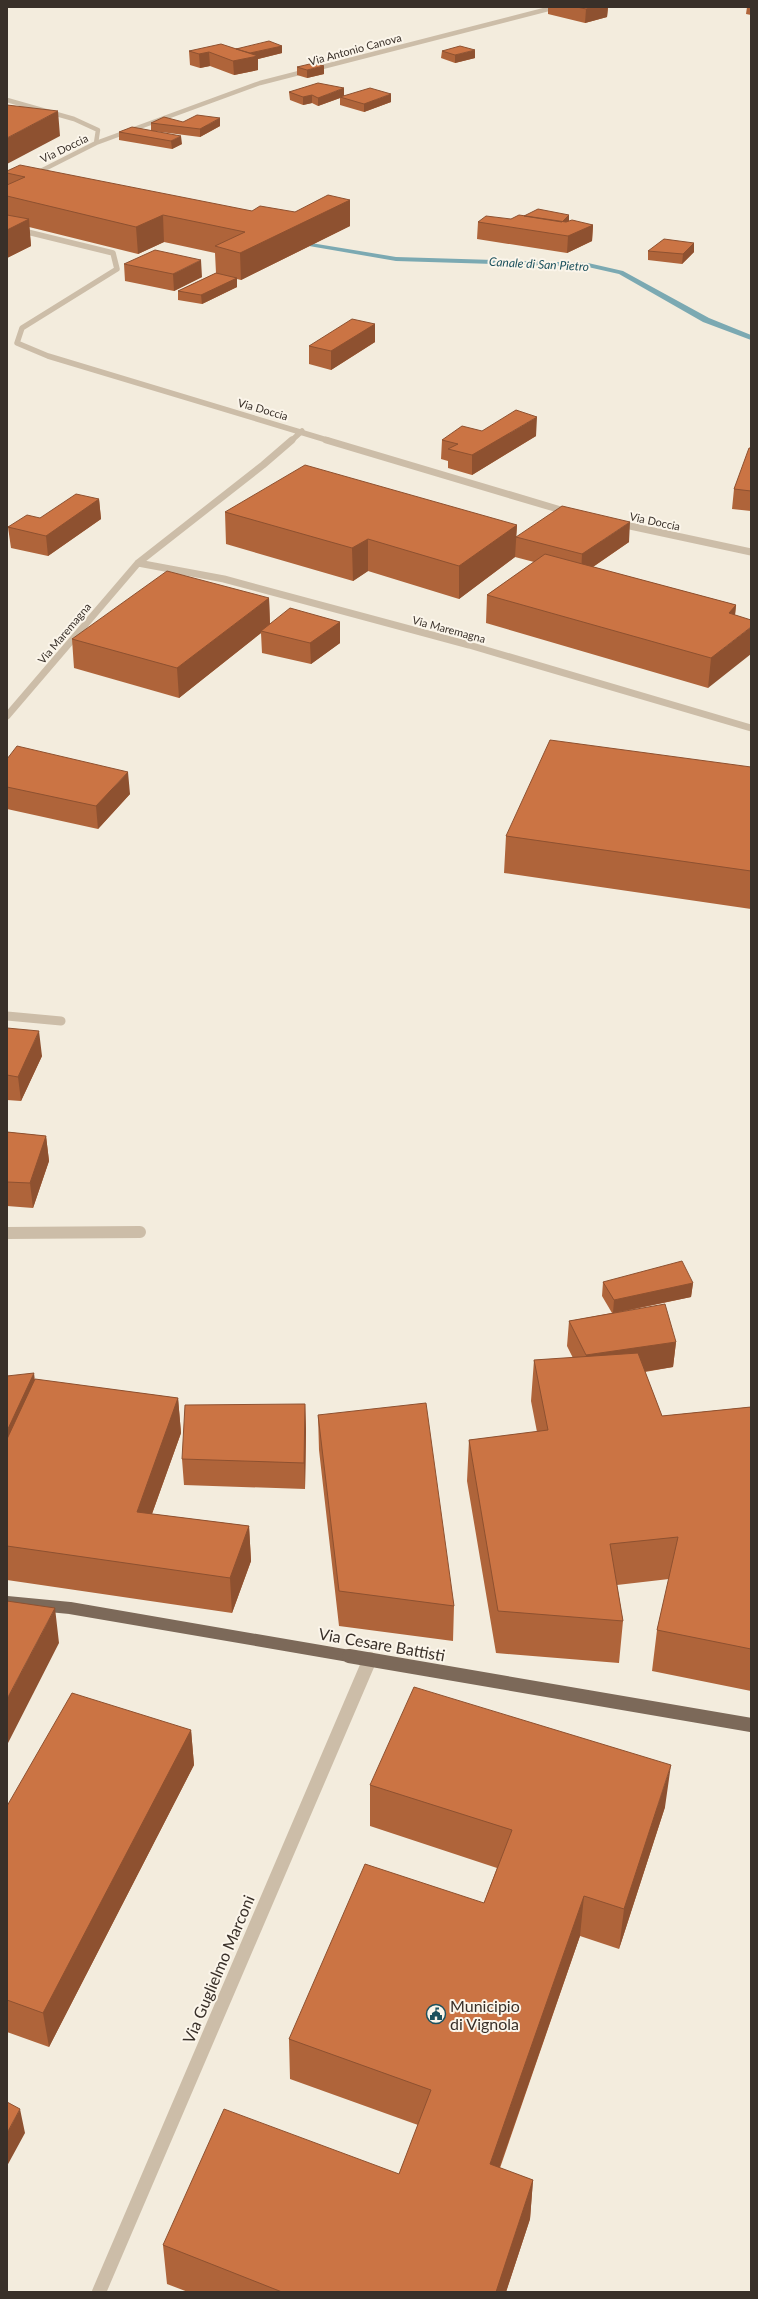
<svg xmlns="http://www.w3.org/2000/svg" width="758" height="2299" font-family="Lato,sans-serif">
	<style>
		.lines { fill: none; stroke-linecap: round; stroke-linejoin: round }
		.stream { fill: #7ba9b2; fill-rule: evenodd }
		.street-far5 { stroke: #ccbda8; stroke-width: 4.5 }
		.street-far4 { stroke: #ccbda8; stroke-width: 5.5 }
		.street-far3 { stroke: #ccbda8; stroke-width: 7 }
		.street-far2 { stroke: #ccbda8; stroke-width: 9 }
		.street-far1 { stroke: #ccbda8; stroke-width: 12 }
		.street { stroke: #ccbda8; stroke-width: 14 }
		.primary-far1 { stroke: #7c6959; stroke-width: 12 }
		.primary { stroke: #7c6959; stroke-width: 14 }
		.wall { fill: #af643a }
		.shaded-wall { fill: #8e5130 }
		.building { fill: #cb7444; stroke: #8e5130 }
		.labels { text-anchor: middle; dominant-baseline: central; stroke-width: 4; stroke-linejoin: round; paint-order: stroke }
		.far-street-label { font-size: 11px; fill: #393029; stroke: #fbf5ea }
		.far-water-label { font-size: 12px; font-style: italic; fill: #1c515d; stroke: #fbf5ea }
		.near-street-label { font-size: 16px; fill: #393029; stroke: #fbf5ea }
		.near-poi-label { font-size: 16px; fill: #393029; stroke: #fbf5ea; text-anchor: start }
	</style>
	<rect width="100%" height="100%" fill="#f3ecdd"/>
	<g class="lines">
		<path class="stream" d="M 311,243 L 396,257 L 588,263 L 623,271 L 709,318 L 751,335 L 751,340 L 703,322 L 619,274 L 588,267 L 396,261 L 309,246 L 308,245 Z"/>
		<path class="street-far5" d="M 7,100 L 74,119 L 98,130 L 96,143 L 7,188
			M 96,143 L 260,83 L 556,7"/>
		<path class="street-far4" d="M 7,227 L 113,253 L 117,269 L 22,328 L 17,343 L 48,356 L 330,441
			M 291,441 L 302,431"/>
		<path class="street-far3" d="M 326,440 L 571,513
			M 616,523 L 751,552
			M 138,563 L 224,579 L 469,645 L 751,728
			M 7,716 L 138,563 L 263,465 L 292,440"/>
		<path class="street-far2" d="M 7,1016 L 61,1021"/>
		<path class="street-far1" d="M 7,1233 L 140,1232"/>
		<path class="street" d="M 99,2292 L 370,1659"/>
		<path class="primary-far1" d="M 7,1602 L 70,1608 L 355,1657"/>
		<path class="primary" d="M 349,1656 L 751,1725"/>
	</g>
	<path class="wall" d="M 548,7 L 608,7 L 607,17 L 585,23 L 548,14 Z
		M 747,7 L 751,7 L 751,15 L 746,14 Z
		M 282,46 L 282,53 L 258,59 L 258,70 L 234,75 L 210,66 L 200,68 L 190,65 L 189,51 Z
		M 442,51 L 475,58 L 455,63 L 441,58 Z
		M 297,67 L 324,74 L 307,78 L 297,75 Z
		M 289,92 L 344,96 L 391,102 L 364,112 L 340,105 L 340,98 L 318,106 L 312,103 L 303,105 L 290,100 Z
		M 183,122 L 220,126 L 200,137 L 153,131 L 182,144 L 172,149 L 119,140 L 119,132 L 151,131 L 151,123 Z
		M 7,171 L 252,211 L 295,212 L 350,200 L 350,226 L 241,280 L 237,279 L 237,287 L 202,304 L 178,300 L 178,291 L 216,273 L 215,253 L 164,242 L 138,254 L 29,227 L 31,246 L 7,258 Z
		M 511,219 L 569,221 L 593,225 L 592,241 L 567,253 L 477,239 L 478,222 Z
		M 648,251 L 694,252 L 682,264 L 648,260 Z
		M 124,264 L 202,277 L 174,291 L 125,281 Z
		M 375,324 L 375,342 L 331,370 L 309,364 L 309,346 Z
		M 482,431 L 536,436 L 472,475 L 448,468 L 448,461 L 441,459 L 442,440 Z
		M 751,448 L 751,511 L 732,509 L 734,489 Z
		M 99,499 L 101,519 L 48,556 L 11,548 L 8,527 L 40,518 Z
		M 225,512 L 517,525 L 516,537 L 629,542 L 593,567 L 736,605 L 735,615 L 708,688 L 486,623 L 487,595 L 534,562 L 515,557 L 459,599 L 368,571 L 353,581 L 226,544 Z
		M 751,517 L 751,530 L 750,530 Z
		M 269,598 L 270,624 L 340,622 L 340,643 L 311,664 L 262,653 L 261,633 L 179,698 L 74,668 L 72,639 Z
		M 7,759 L 130,794 L 98,829 L 7,809 Z
		M 751,767 L 751,909 L 504,873 L 506,836 Z
		M 7,1028 L 42,1056 L 21,1101 L 7,1100 Z
		M 7,1132 L 46,1136 L 49,1161 L 33,1208 L 7,1206 Z
		M 603,1282 L 693,1283 L 691,1297 L 621,1312 L 676,1342 L 673,1367 L 645,1372 L 662,1416 L 751,1407 L 751,1691 L 652,1671 L 657,1630 L 669,1579 L 617,1585 L 623,1621 L 619,1663 L 496,1653 L 467,1481 L 469,1440 L 537,1432 L 531,1401 L 534,1360 L 573,1358 L 567,1346 L 569,1321 L 612,1313 L 602,1296 Z
		M 7,1376 L 178,1398 L 181,1433 L 152,1514 L 249,1526 L 251,1561 L 232,1613 L 7,1580 Z
		M 305,1404 L 306,1430 L 305,1489 L 184,1485 L 182,1459 Z
		M 318,1415 L 454,1606 L 453,1641 L 339,1626 L 319,1450 Z
		M 191,1730 L 194,1765 L 49,2047 L 7,2032 L 7,1806 Z
		M 370,1785 L 665,1807 L 619,1949 L 580,1936 L 500,2168 L 533,2180 L 530,2219 L 506,2292 L 188,2292 L 167,2284 L 163,2245 L 399,2174 L 418,2125 L 290,2079 L 289,2039 L 484,1903 L 497,1868 L 370,1826 Z"/>
	<path class="shaded-wall" d="M 594,7 L 608,7 L 607,17 L 585,23 L 586,9 Z
		M 282,46 L 282,53 L 258,59 L 258,70 L 234,75 L 233,61 L 250,53 Z
		M 475,50 L 475,58 L 455,63 L 455,55 Z
		M 209,52 L 210,66 L 200,68 L 199,54 Z
		M 324,66 L 324,74 L 307,78 L 307,70 Z
		M 344,88 L 344,96 L 340,97 L 340,98 L 318,106 L 318,98 Z
		M 391,94 L 391,102 L 364,112 L 364,104 Z
		M 312,95 L 312,103 L 303,105 L 303,97 Z
		M 58,111 L 60,136 L 7,164 L 7,138 Z
		M 220,118 L 220,126 L 200,137 L 200,129 Z
		M 181,136 L 182,144 L 172,149 L 171,141 Z
		M 350,200 L 350,226 L 241,280 L 240,253 Z
		M 163,215 L 164,242 L 138,254 L 136,227 Z
		M 569,215 L 569,224 L 559,225 Z
		M 29,219 L 31,246 L 7,258 L 7,230 Z
		M 593,225 L 592,241 L 567,253 L 568,236 Z
		M 694,243 L 694,252 L 682,264 L 683,254 Z
		M 201,260 L 202,277 L 174,291 L 173,274 Z
		M 237,278 L 237,287 L 202,304 L 201,295 Z
		M 375,324 L 375,342 L 331,370 L 331,351 Z
		M 537,417 L 536,436 L 472,475 L 472,455 Z
		M 99,499 L 101,519 L 48,556 L 46,536 Z
		M 630,522 L 629,542 L 581,575 L 582,554 Z
		M 517,525 L 515,557 L 459,599 L 459,566 Z
		M 368,539 L 368,571 L 353,581 L 352,548 Z
		M 269,598 L 270,626 L 261,631 L 261,633 L 179,698 L 177,668 Z
		M 736,605 L 733,634 L 729,613 Z
		M 340,622 L 340,643 L 311,664 L 310,643 Z
		M 751,627 L 751,654 L 708,688 L 711,658 Z
		M 128,772 L 130,794 L 98,829 L 96,806 Z
		M 39,1031 L 42,1056 L 21,1101 L 18,1077 Z
		M 46,1136 L 49,1161 L 33,1208 L 30,1183 Z
		M 693,1283 L 691,1297 L 613,1313 L 614,1300 Z
		M 676,1342 L 673,1367 L 584,1381 L 586,1355 Z
		M 34,1373 L 39,1414 L 7,1485 L 7,1431 Z
		M 178,1398 L 181,1433 L 140,1547 L 137,1512 Z
		M 305,1404 L 306,1430 L 305,1489 L 304,1463 Z
		M 249,1526 L 251,1561 L 232,1613 L 230,1578 Z
		M 55,1608 L 59,1643 L 7,1745 L 7,1699 Z
		M 191,1730 L 194,1765 L 49,2047 L 43,2013 Z
		M 671,1765 L 665,1807 L 619,1949 L 624,1909 Z
		M 584,1896 L 580,1936 L 487,2203 L 490,2164 Z
		M 20,2109 L 25,2133 L 7,2166 L 7,2133 Z
		M 533,2180 L 530,2219 L 506,2292 L 496,2292 Z"/>
	<path class="building" d="M 577,7 L 594,7 L 586,9 Z
		M 269,41 L 282,46 L 250,53 L 236,49 Z
		M 221,44 L 258,56 L 233,61 L 209,52 L 199,54 L 189,51 Z
		M 460,46 L 475,50 L 455,55 L 442,51 Z
		M 314,63 L 324,66 L 307,70 L 297,67 Z
		M 318,83 L 344,88 L 318,98 L 312,95 L 303,97 L 289,92 Z
		M 370,88 L 391,94 L 364,104 L 340,97 Z
		M 7,105 L 58,111 L 7,138 Z
		M 197,115 L 220,118 L 200,129 L 151,123 L 164,117 L 183,122 Z
		M 132,127 L 181,136 L 171,141 L 119,132 Z
		M 20,165 L 252,211 L 260,206 L 295,212 L 328,195 L 350,200 L 240,253 L 215,246 L 245,232 L 163,215 L 136,227 L 7,196 L 7,185 L 25,177 L 7,173 L 7,171 Z
		M 538,209 L 569,215 L 562,222 L 524,216 Z
		M 7,215 L 29,219 L 7,230 Z
		M 519,215 L 566,222 L 572,220 L 593,225 L 568,236 L 478,222 L 486,216 L 511,219 Z
		M 664,239 L 694,243 L 683,254 L 648,251 Z
		M 155,250 L 201,260 L 173,274 L 124,264 Z
		M 216,273 L 237,278 L 201,295 L 178,291 Z
		M 352,319 L 375,324 L 331,351 L 309,346 Z
		M 516,410 L 537,417 L 472,455 L 448,449 L 458,444 L 442,440 L 462,426 L 482,431 Z
		M 749,448 L 751,448 L 751,491 L 734,489 Z
		M 305,465 L 517,525 L 459,566 L 368,539 L 352,548 L 225,512 Z
		M 76,494 L 99,499 L 46,536 L 8,527 L 27,515 L 40,518 Z
		M 562,506 L 630,522 L 582,554 L 516,537 Z
		M 545,554 L 736,605 L 729,613 L 751,620 L 751,627 L 711,658 L 487,595 Z
		M 167,571 L 269,598 L 177,668 L 72,639 Z
		M 290,608 L 340,622 L 310,643 L 261,631 Z
		M 550,740 L 751,767 L 751,871 L 506,836 Z
		M 17,746 L 128,772 L 96,806 L 7,787 L 7,759 Z
		M 7,1028 L 39,1031 L 18,1077 L 7,1075 Z
		M 7,1132 L 46,1136 L 30,1183 L 7,1182 Z
		M 682,1261 L 693,1283 L 614,1300 L 603,1282 Z
		M 665,1304 L 676,1342 L 586,1355 L 569,1321 Z
		M 638,1353 L 662,1416 L 751,1407 L 751,1649 L 657,1630 L 678,1537 L 610,1544 L 623,1621 L 498,1611 L 469,1440 L 548,1430 L 534,1360 Z
		M 34,1373 L 7,1431 L 7,1376 Z
		M 35,1379 L 178,1398 L 137,1512 L 249,1526 L 230,1578 L 7,1546 L 7,1439 Z
		M 426,1403 L 454,1606 L 339,1591 L 318,1415 Z
		M 305,1404 L 304,1463 L 182,1459 L 185,1405 Z
		M 7,1601 L 55,1608 L 7,1699 Z
		M 414,1687 L 671,1765 L 624,1909 L 584,1896 L 490,2164 L 533,2180 L 496,2292 L 282,2292 L 163,2245 L 224,2109 L 399,2174 L 431,2090 L 289,2039 L 365,1864 L 484,1903 L 512,1830 L 370,1785 Z
		M 72,1693 L 191,1730 L 43,2013 L 7,2000 L 7,1806 Z
		M 7,2102 L 20,2109 L 7,2133 Z"/>
	<defs>
		<symbol id="civic-ring" viewBox="-11 -11 22 22"><circle r="9.5" fill="#fbf5ea" stroke="#1c515d" stroke-width="1.5"/><path d="M-.6-6.5H3V-4.5H.6V-3L4-1V1h2V6H-6V1h2V-1L-.6-3ZM-1.2 2.5V6h2.4V2.5Z" fill="#1c515d"/></symbol>
	</defs>
	<g fill-rule="evenodd">
		<use href="#civic-ring" x="425" y="2003" width="22" height="22"/>
	</g>
	<g class="labels">
		<g class="far-street-label">
			<text transform="translate(355 49) rotate(-15)">Via Antonio Canova</text>
			<text transform="translate(64 148) rotate(-26)">Via Doccia</text>
			<text transform="translate(263 409) rotate(16)">Via Doccia</text>
			<text transform="translate(655 521) rotate(12)">Via Doccia</text>
			<text transform="translate(449 629) rotate(15)">Via Maremagna</text>
			<text transform="translate(64 633) rotate(-50)">Via Maremagna</text>
		</g>
		<g class="far-water-label">
			<text transform="translate(539 264) rotate(3)">Canale di San Pietro</text>
		</g>
		<g class="near-street-label">
			<text transform="translate(382 1644) rotate(10)">Via Cesare Battisti</text>
			<text transform="translate(218 1969) rotate(-67)">Via Guglielmo Marconi</text>
		</g>
		<g class="near-poi-label">
			<text x="450" y="2005">Municipio<tspan x="450" dy="18">di Vignola</tspan></text>
		</g>
	</g>
	<rect width="758" height="2299" fill="none" stroke="#393029" stroke-width="16"/>
</svg>
